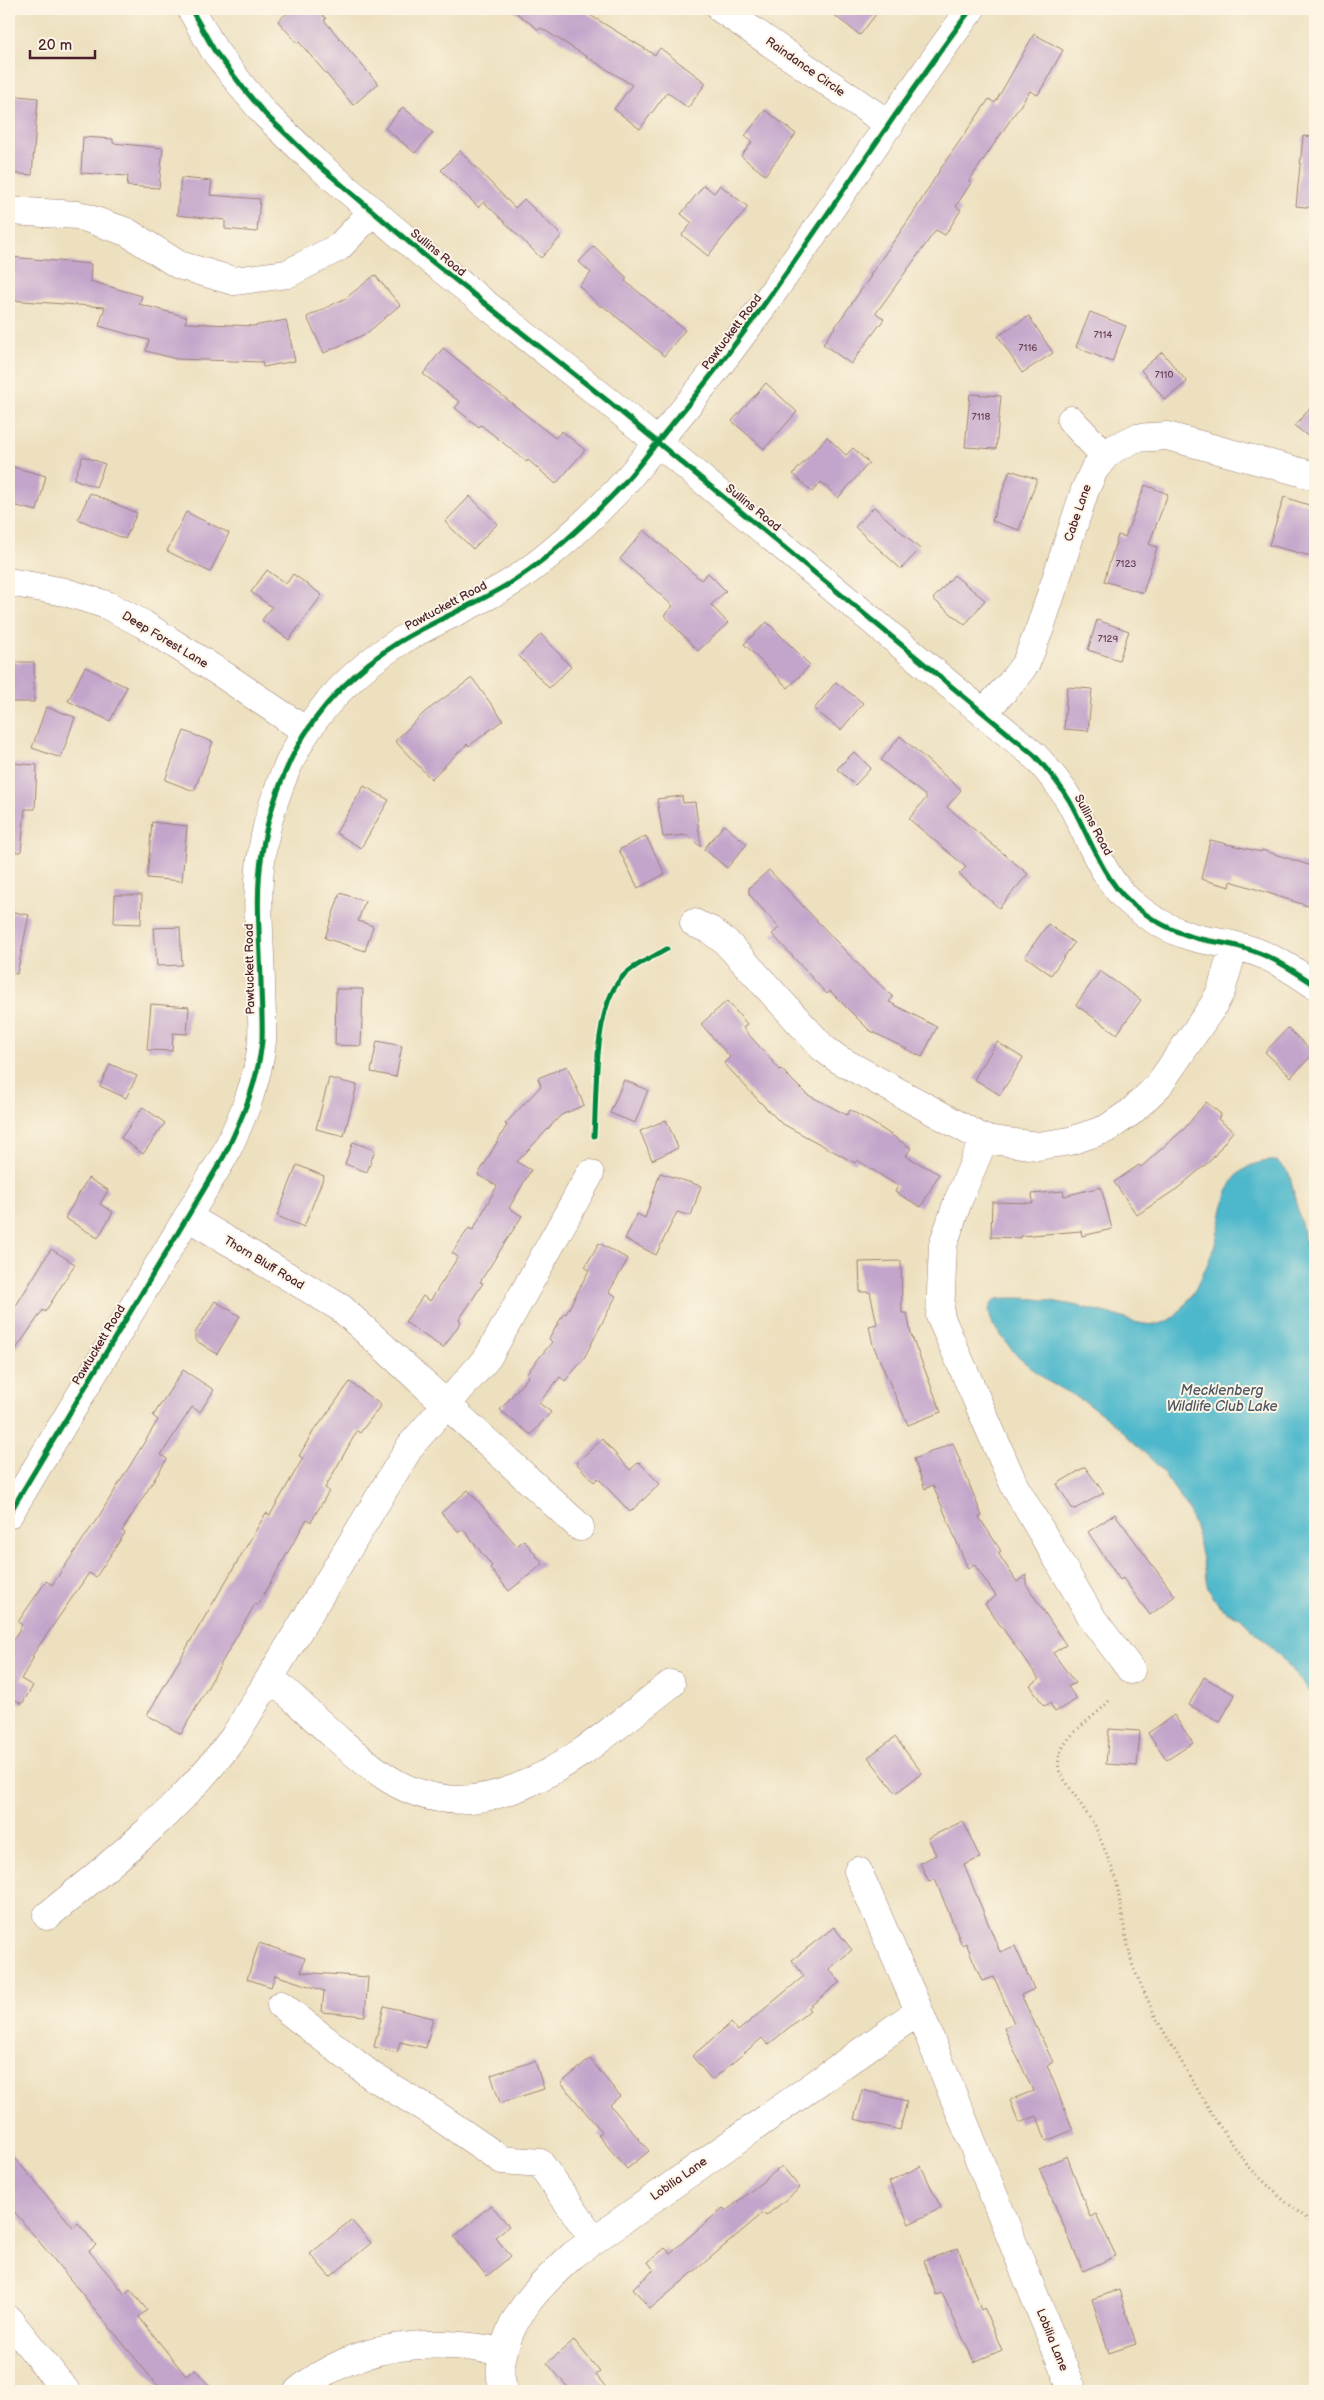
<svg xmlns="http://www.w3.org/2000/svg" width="1324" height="2400" font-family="'Balsamiq Sans',sans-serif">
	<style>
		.water { fill: #4eb8cb; stroke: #4c6c7b }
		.building { fill: #c3a5cb }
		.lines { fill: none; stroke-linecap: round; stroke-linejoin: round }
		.minor-casing { stroke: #9c8075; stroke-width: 29 }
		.path { stroke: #9c8075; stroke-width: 3; stroke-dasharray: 1 4; stroke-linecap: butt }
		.minor { stroke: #fff; stroke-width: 28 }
		.cycleway-casing { stroke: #fcf5e5; stroke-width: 8 }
		.cycleway { stroke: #00873e; stroke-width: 5 }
		.labels { text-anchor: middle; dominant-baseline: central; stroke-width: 4; stroke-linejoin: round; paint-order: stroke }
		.number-label { font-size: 10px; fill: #684053 }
		.street-label { font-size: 12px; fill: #4a1f2b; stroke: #fcf5e5 }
		.water-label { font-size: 14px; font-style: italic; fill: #4b5563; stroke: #fcf5e5 }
	</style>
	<rect width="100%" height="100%" fill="#fcf5e5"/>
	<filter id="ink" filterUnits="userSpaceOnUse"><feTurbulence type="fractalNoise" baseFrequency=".02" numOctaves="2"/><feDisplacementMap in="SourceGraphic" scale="10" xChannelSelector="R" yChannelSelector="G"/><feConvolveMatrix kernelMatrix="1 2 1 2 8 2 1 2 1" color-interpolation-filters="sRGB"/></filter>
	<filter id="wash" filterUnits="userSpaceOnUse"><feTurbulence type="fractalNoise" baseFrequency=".0096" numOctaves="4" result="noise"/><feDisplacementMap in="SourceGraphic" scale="20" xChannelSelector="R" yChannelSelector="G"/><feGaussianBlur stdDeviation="1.12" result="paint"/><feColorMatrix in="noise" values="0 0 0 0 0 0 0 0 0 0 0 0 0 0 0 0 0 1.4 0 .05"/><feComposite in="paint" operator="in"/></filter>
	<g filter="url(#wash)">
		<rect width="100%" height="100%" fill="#ede0bf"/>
		<path class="water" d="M 1269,1161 L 1277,1161 L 1289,1173 L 1315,1284 L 1315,1698 L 1280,1656 L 1240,1617 L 1224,1610 L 1214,1598 L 1208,1589 L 1196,1530 L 1187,1507 L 1159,1467 L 1113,1422 L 1087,1403 L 1049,1382 L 1018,1357 L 992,1324 L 989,1311 L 991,1304 L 997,1299 C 1033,1295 1071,1304 1106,1313 C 1125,1317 1145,1330 1165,1322 C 1175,1319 1181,1310 1187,1302 C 1199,1285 1208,1265 1215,1244 C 1226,1208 1221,1166 1269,1161 Z"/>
		<g id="blocks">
			<path class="building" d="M 292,9 L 318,9 L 326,19 L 324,20 L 378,84 L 353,105 L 299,42 L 297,43 L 278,21 Z
				M 511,9 L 580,9 L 655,55 L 660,48 L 706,83 L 688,108 L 667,92 L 640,129 L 614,109 L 632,85 L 541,28 L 539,30 Z
				M 826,9 L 880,9 L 860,35 Z
				M 1034,34 L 1063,50 L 1038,95 L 1030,91 L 969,181 L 971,183 L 956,206 L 961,210 L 945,235 L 936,230 L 876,313 L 884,319 L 851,364 L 823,344 L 871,276 L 870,275 L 912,215 L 943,165 L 989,99 L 995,103 Z
				M 9,95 L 38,98 L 32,175 L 9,173 Z
				M 403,107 L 433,133 L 415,153 L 385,128 Z
				M 765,110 L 796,134 L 765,175 L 741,156 L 752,142 L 745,136 Z
				M 1303,136 L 1315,137 L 1315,208 L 1296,206 Z
				M 83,137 L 113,139 L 113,143 L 163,148 L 159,188 L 127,186 L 128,176 L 81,173 Z
				M 460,151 L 515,208 L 524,199 L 562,236 L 541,258 L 484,202 L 478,207 L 441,170 Z
				M 181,178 L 212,181 L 210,195 L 260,199 L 257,232 L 225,229 L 225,220 L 177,215 Z
				M 704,185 L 714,193 L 720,185 L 748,207 L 708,256 L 682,235 L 692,223 L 681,214 Z
				M 594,246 L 627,278 L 625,281 L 685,330 L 664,356 L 602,305 L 601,307 L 579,286 L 591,273 L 579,262 Z
				M 10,257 L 91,264 L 90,281 L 142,296 L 139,304 L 187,317 L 185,323 L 253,326 L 286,320 L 295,361 L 263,367 L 262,362 L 176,359 L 146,351 L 149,340 L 99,326 L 105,307 L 9,300 Z
				M 375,275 L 400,305 L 367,333 L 324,353 L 307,317 L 346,298 Z
				M 1090,312 L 1126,326 L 1112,362 L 1076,347 Z
				M 1029,316 L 1053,353 L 1022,373 L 998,336 Z
				M 443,348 L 555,438 L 562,431 L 585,450 L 556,484 L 528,460 L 527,462 L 481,425 L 479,427 L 455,408 L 460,402 L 423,374 Z
				M 1162,352 L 1187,382 L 1165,400 L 1141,370 Z
				M 766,383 L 797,412 L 764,449 L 732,421 Z
				M 970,394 L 1001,396 L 996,449 L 965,447 Z
				M 1315,402 L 1315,442 L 1295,426 Z
				M 827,437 L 846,455 L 853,448 L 869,463 L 838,498 L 821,482 L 812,492 L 793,474 Z
				M 83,456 L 105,464 L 96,487 L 74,479 Z
				M 9,466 L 46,476 L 37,511 L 9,504 Z
				M 1010,470 L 1037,479 L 1019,530 L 992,521 Z
				M 1145,485 L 1168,494 L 1149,544 L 1157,547 L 1143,593 L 1104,581 L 1118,535 L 1125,537 Z
				M 90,493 L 137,513 L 125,539 L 78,519 Z
				M 470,496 L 497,524 L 473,549 L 445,522 Z
				M 1284,497 L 1315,507 L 1315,539 L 1311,556 L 1269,545 Z
				M 874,507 L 920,549 L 901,569 L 855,527 Z
				M 186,512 L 229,533 L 210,572 L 167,551 Z
				M 644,530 L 701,580 L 708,573 L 726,591 L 711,605 L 728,623 L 698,651 L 664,615 L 673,606 L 620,559 Z
				M 267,570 L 286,584 L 293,574 L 322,595 L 289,640 L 262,620 L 272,607 L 251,592 Z
				M 954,575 L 985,600 L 965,625 L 933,599 Z
				M 1097,620 L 1129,631 L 1119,660 L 1088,650 Z
				M 767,622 L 810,665 L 788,688 L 744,644 Z
				M 541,634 L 571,667 L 549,688 L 519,656 Z
				M 9,662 L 34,662 L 34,702 L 9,702 Z
				M 85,667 L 127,687 L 110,721 L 68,701 Z
				M 472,678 L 503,720 L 469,746 L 467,744 L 431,779 L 395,741 L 426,711 Z
				M 836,682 L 863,703 L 841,730 L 814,709 Z
				M 1067,687 L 1092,689 L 1088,731 L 1064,729 Z
				M 46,707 L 75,717 L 61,758 L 32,748 Z
				M 184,731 L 213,742 L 194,791 L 165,780 Z
				M 900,736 L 961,790 L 947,807 L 1028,874 L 999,908 L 959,874 L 966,867 L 909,819 L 927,797 L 881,760 Z
				M 854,752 L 871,768 L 855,785 L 837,769 Z
				M 9,763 L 37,765 L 35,809 L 25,809 L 21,852 L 9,852 Z
				M 364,786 L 389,800 L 361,848 L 336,833 Z
				M 682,796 L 683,803 L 695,802 L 701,847 L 687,835 L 663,837 L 657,799 Z
				M 152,822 L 187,826 L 182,881 L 147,878 Z
				M 724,825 L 747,844 L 727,868 L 704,849 Z
				M 646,836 L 665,874 L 638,888 L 619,850 Z
				M 1210,840 L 1261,852 L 1262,850 L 1315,867 L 1315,885 L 1308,906 L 1231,881 L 1230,887 L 1201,879 Z
				M 769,870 L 871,978 L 872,977 L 893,997 L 889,1002 L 937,1027 L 922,1057 L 869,1030 L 830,991 L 827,994 L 772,934 L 779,928 L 749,894 L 749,888 Z
				M 340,893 L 365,901 L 358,921 L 373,926 L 365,951 L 325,938 Z
				M 115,895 L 142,895 L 141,924 L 114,923 Z
				M 9,911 L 29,915 L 17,974 L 9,973 Z
				M 1048,924 L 1074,943 L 1051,975 L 1025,956 Z
				M 180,927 L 182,965 L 157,966 L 154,928 Z
				M 1100,971 L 1141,1000 L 1117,1034 L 1076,1005 Z
				M 336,989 L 363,989 L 361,1046 L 335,1045 Z
				M 727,1001 L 747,1024 L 743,1028 L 780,1070 L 781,1069 L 806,1094 L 847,1115 L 850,1110 L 876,1125 L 911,1148 L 906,1156 L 939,1174 L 921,1207 L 895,1192 L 898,1186 L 857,1160 L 855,1163 L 781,1123 L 758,1100 L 724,1063 L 730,1057 L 701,1024 Z
				M 151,1004 L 189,1007 L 187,1034 L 173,1033 L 172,1051 L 147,1050 Z
				M 1288,1028 L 1314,1053 L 1291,1077 L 1265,1052 Z
				M 377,1041 L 402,1046 L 396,1077 L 371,1072 Z
				M 997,1042 L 1023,1058 L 1000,1095 L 974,1079 Z
				M 110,1064 L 137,1076 L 126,1098 L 100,1086 Z
				M 567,1066 L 584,1105 L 561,1115 L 517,1162 L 531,1170 L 509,1208 L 522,1216 L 480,1282 L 483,1283 L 459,1320 L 461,1322 L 443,1348 L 405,1322 L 423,1296 L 430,1301 L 458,1257 L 452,1253 L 469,1228 L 473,1230 L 497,1186 L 478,1175 L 507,1125 L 505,1124 L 541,1086 L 538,1078 Z
				M 329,1078 L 357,1085 L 344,1136 L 316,1129 Z
				M 624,1080 L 648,1090 L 635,1123 L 610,1113 Z
				M 1206,1102 L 1221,1114 L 1218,1119 L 1233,1131 L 1211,1160 L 1178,1188 L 1137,1215 L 1114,1182 L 1139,1165 L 1141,1167 L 1184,1129 Z
				M 143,1107 L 165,1123 L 143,1154 L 121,1138 Z
				M 666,1120 L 678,1148 L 652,1160 L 640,1131 Z
				M 353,1142 L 375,1150 L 367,1172 L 345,1164 Z
				M 297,1165 L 324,1176 L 304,1227 L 277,1216 Z
				M 660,1173 L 701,1186 L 691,1216 L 677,1212 L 656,1255 L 625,1239 L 637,1214 L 645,1218 Z
				M 88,1178 L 108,1190 L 100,1204 L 113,1212 L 98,1238 L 65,1218 Z
				M 1101,1187 L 1112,1229 L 1082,1236 L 1081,1231 L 1021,1236 L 1021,1238 L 991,1237 L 992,1202 L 1033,1203 L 1032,1194 L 1063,1191 L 1064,1196 Z
				M 599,1243 L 628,1259 L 609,1292 L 616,1296 L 583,1360 L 565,1381 L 560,1377 L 539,1403 L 551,1412 L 531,1435 L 500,1410 L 529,1376 L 526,1374 L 552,1342 L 549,1339 L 564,1313 L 566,1314 L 589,1270 L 585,1267 Z
				M 51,1249 L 75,1264 L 45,1312 L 43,1310 L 9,1359 L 9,1317 Z
				M 901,1261 L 902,1313 L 907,1313 L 911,1334 L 941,1412 L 908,1425 L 873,1345 L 869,1326 L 877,1324 L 870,1292 L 860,1292 L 859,1262 Z
				M 215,1301 L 240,1316 L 217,1354 L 195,1340 L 195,1333 Z
				M 183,1370 L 214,1390 L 200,1412 L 192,1407 L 161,1455 L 167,1459 L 122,1531 L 125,1533 L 96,1577 L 89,1573 L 32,1656 L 34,1657 L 21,1679 L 33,1686 L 22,1704 L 11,1697 L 9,1700 L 9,1648 L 22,1625 L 18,1622 L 46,1581 L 52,1585 L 99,1516 L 158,1420 L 153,1416 Z
				M 350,1382 L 381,1405 L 360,1433 L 357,1431 L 325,1488 L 329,1491 L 311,1522 L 307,1519 L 257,1606 L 255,1604 L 181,1734 L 147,1715 L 266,1513 L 270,1515 L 303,1458 L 299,1456 L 317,1425 L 318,1426 Z
				M 602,1439 L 630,1470 L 639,1462 L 660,1484 L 630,1512 L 598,1478 L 594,1482 L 576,1463 Z
				M 953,1443 L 982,1516 L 979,1517 L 1001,1551 L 998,1553 L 1017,1582 L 1026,1575 L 1026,1584 L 1066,1645 L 1053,1653 L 1075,1683 L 1068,1687 L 1077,1699 L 1055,1712 L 1050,1703 L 1044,1706 L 1030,1685 L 1039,1679 L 985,1604 L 996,1596 L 974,1564 L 968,1569 L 933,1485 L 925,1489 L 914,1459 Z
				M 1085,1467 L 1104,1493 L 1073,1510 L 1057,1484 Z
				M 468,1490 L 517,1546 L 524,1540 L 543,1564 L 509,1591 L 490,1568 L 492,1566 L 463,1529 L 459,1532 L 441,1513 Z
				M 1115,1514 L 1175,1596 L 1150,1615 L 1123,1578 L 1120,1580 L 1088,1532 Z
				M 1204,1677 L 1235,1695 L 1220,1722 L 1189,1705 Z
				M 1174,1715 L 1193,1743 L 1167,1760 L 1148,1733 Z
				M 1109,1729 L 1140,1731 L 1137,1766 L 1106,1764 Z
				M 895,1737 L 922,1773 L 896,1793 L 868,1757 Z
				M 963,1821 L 980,1858 L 964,1865 L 1000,1952 L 1015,1946 L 1034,1989 L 1021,1995 L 1053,2062 L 1047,2065 L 1073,2130 L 1046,2141 L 1037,2116 L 1019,2123 L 1010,2100 L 1033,2091 L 1004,2028 L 1014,2023 L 994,1977 L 982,1981 L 966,1943 L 962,1945 L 935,1879 L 929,1882 L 920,1863 L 936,1855 L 928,1838 Z
				M 834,1927 L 852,1950 L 829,1969 L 840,1982 L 808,2008 L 810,2010 L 768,2045 L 762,2038 L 712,2080 L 692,2056 L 731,2023 L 738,2031 L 804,1976 L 792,1960 Z
				M 259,1943 L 305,1958 L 301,1972 L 368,1977 L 365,2016 L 322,2012 L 324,1991 L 275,1975 L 271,1987 L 247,1979 Z
				M 384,2006 L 433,2018 L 426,2048 L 400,2042 L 397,2053 L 374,2047 Z
				M 590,2059 L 620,2096 L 610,2105 L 649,2151 L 627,2169 L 598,2135 L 602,2132 L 561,2083 Z
				M 535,2061 L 544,2089 L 500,2103 L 491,2075 Z
				M 862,2090 L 907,2101 L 900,2130 L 854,2119 Z
				M 9,2151 L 73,2227 L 78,2223 L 96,2245 L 89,2251 L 125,2294 L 130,2289 L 147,2310 L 139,2317 L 186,2376 L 195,2369 L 214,2391 L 162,2391 L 9,2205 Z
				M 1067,2156 L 1090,2217 L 1096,2214 L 1116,2256 L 1083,2271 L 1039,2168 Z
				M 782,2166 L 800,2188 L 766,2216 L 763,2213 L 650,2309 L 633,2288 L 654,2270 L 648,2262 L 665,2248 L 670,2253 L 723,2208 L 726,2211 Z
				M 921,2166 L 941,2208 L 909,2224 L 889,2182 Z
				M 491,2205 L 509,2226 L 495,2237 L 511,2256 L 487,2276 L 454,2237 Z
				M 351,2220 L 371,2243 L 330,2277 L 310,2254 Z
				M 958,2248 L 981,2310 L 984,2308 L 1002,2350 L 974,2362 L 942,2293 L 936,2295 L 924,2261 Z
				M 1119,2290 L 1136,2344 L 1109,2353 L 1092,2299 Z
				M 574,2340 L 600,2372 L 596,2375 L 609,2391 L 571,2391 L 547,2363 Z"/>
		</g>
	</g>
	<g filter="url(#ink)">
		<use href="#blocks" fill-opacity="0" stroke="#9c8075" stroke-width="1"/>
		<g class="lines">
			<defs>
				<path id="minor" d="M 191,9 L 214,50 L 244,89 L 265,114 L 315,162 L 424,255 L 609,402 L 1034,755 C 1047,769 1059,783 1069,800 C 1087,831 1102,878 1129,901 C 1148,918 1171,931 1196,938 C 1212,942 1228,943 1244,948 C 1270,955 1293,970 1315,985
					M 721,9 L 890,125
					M 9,211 L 78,215 L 127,232 L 179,265 L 234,281 L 287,274 L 339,247 L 373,211
					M 1071,420 L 1105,456
					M 9,582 L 65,592 L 107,605 L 143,624 L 225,676 L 306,731
					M 984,712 L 1011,683 L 1026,663 L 1040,628 L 1085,490 L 1094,470 L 1105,456 L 1115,448 L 1136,438 L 1167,436 L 1315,476
					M 694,923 L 710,930 L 726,942 L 823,1048 L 838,1059 L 984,1139 L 1038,1146 L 1070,1141 L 1106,1129 L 1131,1112 L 1158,1086 L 1213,1006 L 1221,991 L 1234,946
					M 984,1139 L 958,1201 L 943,1245 L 940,1316 L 1015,1487 L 1094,1621 L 1131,1670
					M 188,1217 L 341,1308 L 580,1527
					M 9,1514 L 224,1156 C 242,1119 258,1082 262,1041 C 263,1022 261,1002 261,983 C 260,940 255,895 262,853 C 267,818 279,783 295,751 C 318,707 357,668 399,642 C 433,621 472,606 507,585 C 546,561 580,529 612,496 C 632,476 649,452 667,430 C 779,297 867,148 971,9
					M 271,1678 C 307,1710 341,1745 380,1773 C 486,1849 590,1745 671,1684
					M 858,1871 L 919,2011 L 1073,2391
					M 47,1916 C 115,1861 182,1807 234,1737 L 411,1445 L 488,1357 L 590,1174
					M 281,2005 L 372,2076 L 435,2114 L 502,2160 L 540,2163 L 594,2240
					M 9,2320 L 66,2391
					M 298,2391 C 357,2343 431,2337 503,2352
					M 503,2391 C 502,2383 499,2373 501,2365 C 507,2317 539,2286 573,2255 L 919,2011"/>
			</defs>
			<use href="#minor" class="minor-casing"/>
			<path class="path" d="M 1109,1701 C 1092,1721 1050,1741 1060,1773 L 1095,1826 L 1116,1878 L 1125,1933 L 1133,1967 L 1156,2018 L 1216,2121 L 1248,2166 L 1281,2198 L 1315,2225"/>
			<use href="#minor" class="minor"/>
			<defs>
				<path id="cycleway" d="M 191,9 L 214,50 L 244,89 L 265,114 L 315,162 L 424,255 L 609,402 L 1034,755 C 1047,769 1059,783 1069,800 C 1087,831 1102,878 1129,901 C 1148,918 1171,931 1196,938 C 1212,942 1228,943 1244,948 C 1270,955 1293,970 1315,985
					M 594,1136 C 597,1094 593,1014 619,981 C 630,966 652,958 667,949
					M 9,1514 L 224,1156 C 242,1119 258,1082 262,1041 C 263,1022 261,1002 261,983 C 260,940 255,895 262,853 C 267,818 279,783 295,751 C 318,707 357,668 399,642 C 433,621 472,606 507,585 C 546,561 580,529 612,496 C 632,476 649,452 667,430 C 779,297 867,148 971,9"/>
			</defs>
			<use href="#cycleway" class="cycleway-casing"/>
			<use href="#cycleway" class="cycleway"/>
		</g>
	</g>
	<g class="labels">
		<g class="number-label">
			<text x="1103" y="335">7114</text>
			<text x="1028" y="348">7116</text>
			<text x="1164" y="375">7110</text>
			<text x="981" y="417">7118</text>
			<text x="1126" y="564">7123</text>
			<text x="1108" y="639">7129</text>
		</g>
		<g class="street-label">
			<text transform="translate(805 67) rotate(35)">Raindance Circle</text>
			<text transform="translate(438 253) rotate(39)">Sullins Road</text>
			<text transform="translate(732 332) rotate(-53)">Pawtuckett Road</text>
			<text transform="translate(753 508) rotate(39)">Sullins Road</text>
			<text transform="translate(1078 513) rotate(-71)">Cabe Lane</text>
			<text transform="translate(446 606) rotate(-28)">Pawtuckett Road</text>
			<text transform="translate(165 640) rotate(31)">Deep Forest Lane</text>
			<text transform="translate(1093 825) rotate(62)">Sullins Road</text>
			<text transform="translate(250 969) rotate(-91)">Pawtuckett Road</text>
			<text transform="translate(264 1263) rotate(31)">Thorn Bluff Road</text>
			<text transform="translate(99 1345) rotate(-59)">Pawtuckett Road</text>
			<text transform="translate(679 2179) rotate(-35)">Lobilia Lane</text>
			<text transform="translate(1052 2340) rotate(68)">Lobilia Lane</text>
		</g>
		<g class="water-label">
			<text x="1222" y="1390">Mecklenberg<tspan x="1222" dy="16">Wildlife Club Lake</tspan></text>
		</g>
	</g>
	<rect width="1324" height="2400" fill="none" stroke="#fcf5e5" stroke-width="30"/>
	<path d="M30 50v8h65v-8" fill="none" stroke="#4a1f2b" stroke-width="2.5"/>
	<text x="38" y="50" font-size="15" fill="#4a1f2b" stroke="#fcf5e5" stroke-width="4" paint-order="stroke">20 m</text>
</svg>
